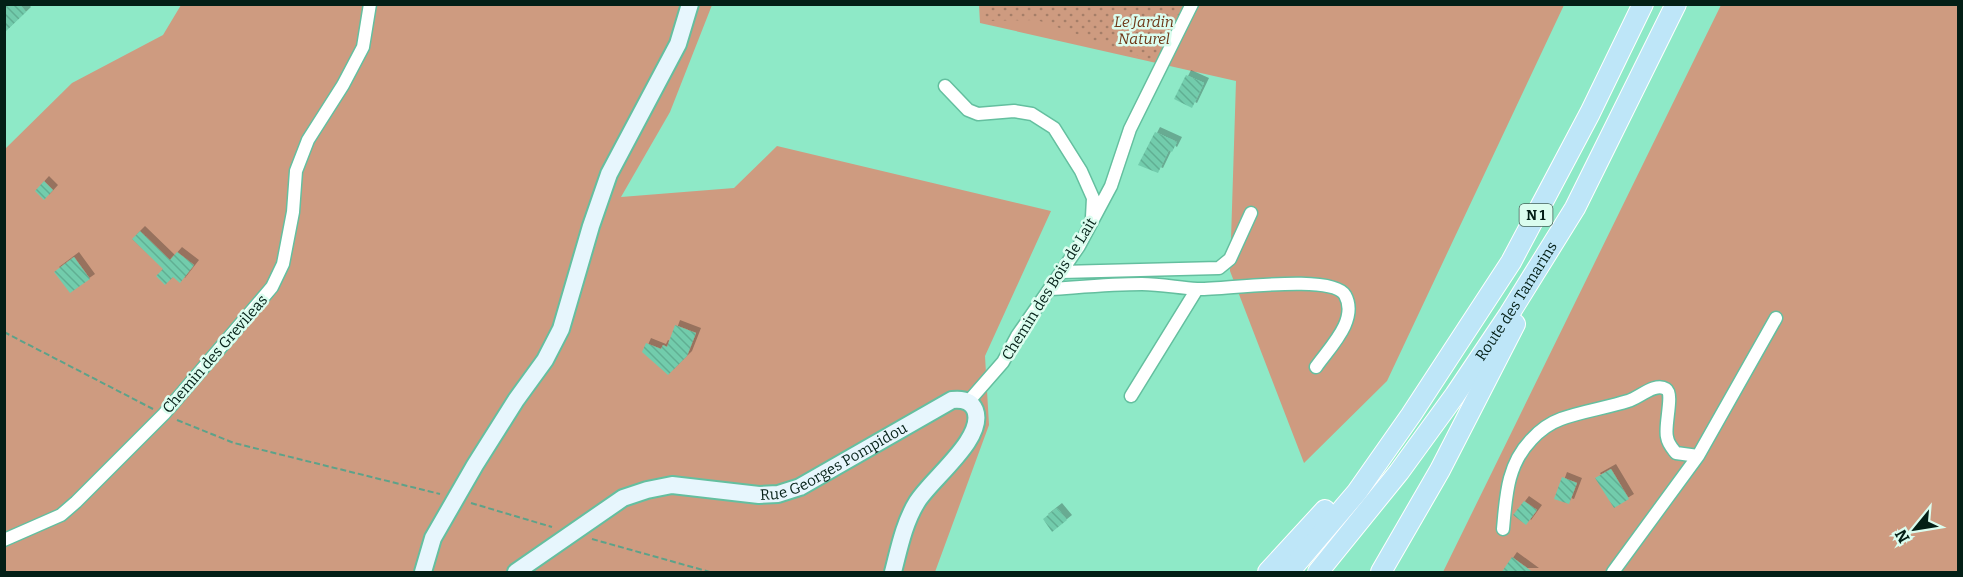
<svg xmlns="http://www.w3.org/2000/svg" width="1963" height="577" font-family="Bitter,serif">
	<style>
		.green { fill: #ce9b80 }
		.park { fill: url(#park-dots) }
		.building { fill: url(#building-back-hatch); filter: url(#shadow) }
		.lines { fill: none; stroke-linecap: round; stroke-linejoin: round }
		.minor-casing { stroke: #64bf9f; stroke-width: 15 }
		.secondary-casing { stroke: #64bf9f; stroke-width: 20 }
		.trunk-casing { stroke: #fff; stroke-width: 22 }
		.path { stroke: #5da289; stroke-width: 2; stroke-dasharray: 6 3; stroke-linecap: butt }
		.minor { stroke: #fff; stroke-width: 12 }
		.secondary { stroke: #e7f6fd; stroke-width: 16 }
		.trunk { stroke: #bee6f8; stroke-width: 20 }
		.labels { text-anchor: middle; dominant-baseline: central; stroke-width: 5; stroke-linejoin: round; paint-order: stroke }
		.shield { fill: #dbfdef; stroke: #446257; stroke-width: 1.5 }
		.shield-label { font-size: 14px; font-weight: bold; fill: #031f16 }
		.park-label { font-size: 15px; font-style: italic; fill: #6e3818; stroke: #dbfdef }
		.street-label { font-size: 15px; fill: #031f16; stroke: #dbfdef }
	</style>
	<defs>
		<pattern id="park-dots" width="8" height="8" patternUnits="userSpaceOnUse" patternTransform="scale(1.5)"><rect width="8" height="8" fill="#ce9b80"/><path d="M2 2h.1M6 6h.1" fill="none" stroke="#a57e68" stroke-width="1.8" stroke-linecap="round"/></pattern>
		<pattern id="building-back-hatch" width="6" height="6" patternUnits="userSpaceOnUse" patternTransform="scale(1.5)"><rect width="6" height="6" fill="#72ccac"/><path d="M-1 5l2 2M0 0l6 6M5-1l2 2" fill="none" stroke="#61af93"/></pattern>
		<filter id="shadow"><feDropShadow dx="5" dy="-5" stdDeviation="0" flood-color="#0004"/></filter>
	</defs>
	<rect width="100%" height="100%" fill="#8ee9c7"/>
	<path class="green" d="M 181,5 L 712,5 L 670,112 L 621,197 L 734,188 L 777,146 L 1051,211 L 985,356 L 989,425 L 935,572 L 5,572 L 5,149 L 72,83 L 163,35 Z
		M 979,5 L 1564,5 L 1387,381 L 1304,463 L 1230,271 L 1236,81 L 980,23 Z
		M 1721,5 L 1958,5 L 1958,572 L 1443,572 Z"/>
	<path class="park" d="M 984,5 L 1185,5 L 1158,63 L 1037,20 L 984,21 Z"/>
	<path class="building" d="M 4,4 L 19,4 L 26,12 L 4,33 Z
		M 1186,75 L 1204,83 L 1192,108 L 1174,99 Z
		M 1155,132 L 1177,142 L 1172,152 L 1169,150 L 1158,173 L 1138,165 Z
		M 44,181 L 53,190 L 44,200 L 35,191 Z
		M 140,231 L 170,260 L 177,252 L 194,265 L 180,283 L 173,277 L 165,285 L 156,276 L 163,269 L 132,239 Z
		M 74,257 L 90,279 L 70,293 L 54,272 Z
		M 675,325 L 696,333 L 687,356 L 668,375 L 642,352 L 646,343 L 661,349 L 663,345 L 667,347 Z
		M 1611,469 L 1629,499 L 1614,508 L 1595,478 Z
		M 1562,477 L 1577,483 L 1569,504 L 1554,499 Z
		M 1524,501 L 1537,510 L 1526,525 L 1513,515 Z
		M 1057,508 L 1067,520 L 1052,532 L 1043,519 Z
		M 1512,557 L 1534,573 L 1501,573 Z"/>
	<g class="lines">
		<defs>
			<path id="minor" d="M 945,86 L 968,110 L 978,114 L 1014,111 L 1032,114 L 1054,128 L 1081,171 L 1093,198 L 1092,217
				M 1061,272 L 1219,268 L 1230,259 L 1251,213
				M 1051,289 C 1081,287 1112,284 1142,284 C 1161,284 1179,288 1197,289 C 1224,290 1332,273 1345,295 C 1359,320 1329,348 1316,367
				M 1131,396 L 1197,289
				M 968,402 L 1003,362 L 1017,336 L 1079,246 L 1111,186 L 1130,129 L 1192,4
				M 1503,529 C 1506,496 1507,465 1531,440 C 1539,431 1550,423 1561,419 C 1583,411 1606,408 1628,401 C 1639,398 1655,382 1666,389 C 1674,394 1664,426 1667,437 C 1668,444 1672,448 1676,453 L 1698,456
				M 4,540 L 61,515 L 76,502 L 164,414 L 272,287 L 283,264 L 293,212 L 296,171 L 308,140 L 343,85 L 363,47 L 370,4
				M 1613,572 L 1698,456 L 1776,318"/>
			<g id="secondary">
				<path d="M 423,572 L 433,538 L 475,465 L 516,400 L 545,360 L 561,329 L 591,226 L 609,174 L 678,44 L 690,4"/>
				<path id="s1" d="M 516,572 L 623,498 L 647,490 L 672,485 L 759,495 L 778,494 L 800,487 L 952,400 C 961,399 971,400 975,410 C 986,438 931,479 917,502 C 904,523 899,549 893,572"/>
			</g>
			<g id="trunk">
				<path d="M 1268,572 L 1325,510"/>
				<path d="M 1289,572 L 1357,492 L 1411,415 L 1511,262 L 1590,113 L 1643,4"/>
				<path id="s2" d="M 1318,572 L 1399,472 L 1455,395 L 1508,316 L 1575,208 L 1676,4"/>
				<path d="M 1381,572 L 1440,470 L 1515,324"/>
			</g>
		</defs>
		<use href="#minor" class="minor-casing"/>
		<use href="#secondary" class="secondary-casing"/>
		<use href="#trunk" class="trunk-casing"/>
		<path class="path" d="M 4,332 L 153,409
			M 177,420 L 234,443 L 440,494
			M 471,503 L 552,527
			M 592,539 L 710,572"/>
		<use href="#minor" class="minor"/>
		<use href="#secondary" class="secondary"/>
		<use href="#trunk" class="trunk"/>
	</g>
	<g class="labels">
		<rect class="shield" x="1519.5" y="204" width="33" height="22" rx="4.5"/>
		<g class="shield-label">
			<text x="1536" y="215">N 1</text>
		</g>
		<g class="park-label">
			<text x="1144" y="22">Le Jardin<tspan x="1144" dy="17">Naturel</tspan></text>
		</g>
		<g class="street-label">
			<text transform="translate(1049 289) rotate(-58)">Chemin des Bois de Lait</text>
			<text stroke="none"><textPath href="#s2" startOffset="336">Route des Tamarins</textPath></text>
			<text transform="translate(215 354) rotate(-49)">Chemin des Grevileas</text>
			<text stroke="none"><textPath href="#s1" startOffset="351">Rue Georges Pompidou</textPath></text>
		</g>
	</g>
	<rect width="1963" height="577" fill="none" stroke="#031f16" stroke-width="12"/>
	<g transform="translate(1915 529) rotate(240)" stroke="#dbfdef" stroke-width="4.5" paint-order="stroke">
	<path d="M0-4.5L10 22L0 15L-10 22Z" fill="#031f16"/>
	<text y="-9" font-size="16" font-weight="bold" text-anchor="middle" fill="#031f16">N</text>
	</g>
</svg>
